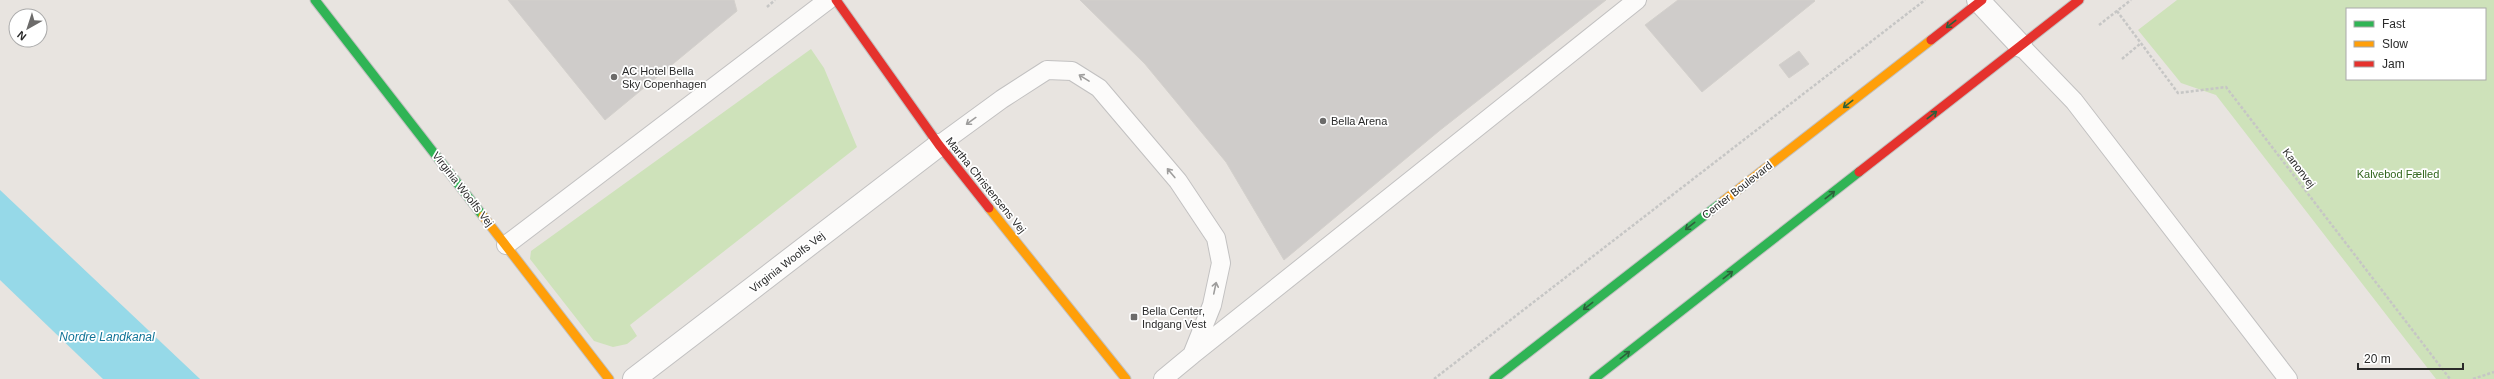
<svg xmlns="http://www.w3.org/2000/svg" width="2494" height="379" font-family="Arial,sans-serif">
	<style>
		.green { fill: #cee2ba; fill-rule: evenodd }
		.water { fill: #96d9e8 }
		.building { fill: #cfccca; stroke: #d3d0cc }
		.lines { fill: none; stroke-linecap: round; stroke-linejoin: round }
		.lane-casing { stroke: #c2c1c1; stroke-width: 20 }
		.street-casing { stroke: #c2c1c1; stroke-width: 24 }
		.fast-casing { stroke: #c2c1c1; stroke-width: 11 }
		.slow-casing { stroke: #c2c1c1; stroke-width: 11 }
		.jam-casing { stroke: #c2c1c1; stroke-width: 11 }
		.path { stroke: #c6c6c5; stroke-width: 2.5; stroke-dasharray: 3 2; stroke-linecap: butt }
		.lane { stroke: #fcfbfa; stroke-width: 18 }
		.street { stroke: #fcfbfa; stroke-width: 22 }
		.fast { stroke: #30b455; stroke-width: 9 }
		.slow { stroke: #ff9f0a; stroke-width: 9 }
		.jam { stroke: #e5322d; stroke-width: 9 }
		.oneway { stroke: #2c613b }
		.oneway2 { stroke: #9e9d9c }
		.poi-dot { fill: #6c6b6a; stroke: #fff; stroke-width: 1.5 }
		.labels { text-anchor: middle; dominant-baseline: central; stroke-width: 3.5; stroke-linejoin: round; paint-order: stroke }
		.poi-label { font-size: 11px; fill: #2a2a2a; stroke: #fff; text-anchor: start }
		.street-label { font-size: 11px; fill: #2a2a2a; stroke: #fff }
		.park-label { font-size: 11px; fill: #31651c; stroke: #fff }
		.water-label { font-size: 12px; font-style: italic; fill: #117497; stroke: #fff }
	</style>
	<rect width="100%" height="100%" fill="#e8e4e0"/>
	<path class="green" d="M 2177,0 L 2494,0 L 2494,379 L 2436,379 L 2216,95 L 2181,83 L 2138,30 ZM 2347,9 L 2485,9 L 2485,79 L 2347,79 Z
		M 811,49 L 824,68 L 857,147 L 630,325 L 637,336 L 627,344 L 613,347 L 594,341 L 530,259 L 531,251 Z"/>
	<path class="water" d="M 0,190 L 200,379 L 103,379 L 0,280 Z"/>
	<path class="building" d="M 508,0 L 734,0 L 737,11 L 605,120 Z
		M 1080,0 L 1606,0 L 1439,131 L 1284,260 L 1226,162 L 1145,64 Z
		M 1678,0 L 1814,0 L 1815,1 L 1702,92 L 1645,25 Z
		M 1799,51 L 1809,64 L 1789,78 L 1779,65 Z"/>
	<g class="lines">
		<defs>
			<path id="lane" d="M 2021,46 L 2074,101 L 2288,379
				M 939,145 L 1002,99 L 1047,70 L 1072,71 L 1099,88 L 1178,181 L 1216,238 L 1221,263 L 1212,305 L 1192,355 L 1163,379
				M 506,245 L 828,0
				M 1192,355 L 1637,0"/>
			<path id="street" d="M 1978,0 L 2021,46
				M 634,379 L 939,145"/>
			<path id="fast" d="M 315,0 L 483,216
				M 1494,379 L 1722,202
				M 1594,379 L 1859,172"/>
			<path id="slow" d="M 1722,202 L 1931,40
				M 989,208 L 1126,379
				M 483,216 L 609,379"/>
			<path id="jam" d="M 836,0 L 939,145 L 989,208
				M 1931,40 L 1982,0
				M 1859,172 L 2079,0"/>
		</defs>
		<use href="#lane" class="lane-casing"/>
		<use href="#street" class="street-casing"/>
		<use href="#fast" class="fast-casing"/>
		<use href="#slow" class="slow-casing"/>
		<use href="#jam" class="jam-casing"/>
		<path class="path" d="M 767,7 L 775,0
			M 2117,11 L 2178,93 L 2226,87 L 2450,379
			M 2099,25 L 2131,0
			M 2122,59 L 2141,43
			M 1434,379 L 1925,0
			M 2473,379 L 2494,372"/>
		<use href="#lane" class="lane"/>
		<use href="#street" class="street"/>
		<use href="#fast" class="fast"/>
		<use href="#slow" class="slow"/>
		<use href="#jam" class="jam"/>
	</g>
	<defs><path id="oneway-shaft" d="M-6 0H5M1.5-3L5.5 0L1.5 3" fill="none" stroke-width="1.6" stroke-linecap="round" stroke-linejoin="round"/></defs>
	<g class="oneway">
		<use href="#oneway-shaft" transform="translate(1951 24) rotate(142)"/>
		<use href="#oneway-shaft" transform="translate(1848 104) rotate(142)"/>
		<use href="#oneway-shaft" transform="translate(1932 115) rotate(-38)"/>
		<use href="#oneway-shaft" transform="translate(1830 195) rotate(-38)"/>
		<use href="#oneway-shaft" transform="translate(1690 226) rotate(142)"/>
		<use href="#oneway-shaft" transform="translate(1728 275) rotate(-38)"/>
		<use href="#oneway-shaft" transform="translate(1588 306) rotate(142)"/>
		<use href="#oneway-shaft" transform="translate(1625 355) rotate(-38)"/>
	</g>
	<g class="oneway2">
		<use href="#oneway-shaft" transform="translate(1084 78) rotate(-148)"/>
		<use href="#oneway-shaft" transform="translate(971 121) rotate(144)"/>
		<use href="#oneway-shaft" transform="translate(1171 173) rotate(-130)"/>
		<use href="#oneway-shaft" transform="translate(1215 288) rotate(-78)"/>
	</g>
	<g class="poi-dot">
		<circle cx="614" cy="77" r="4"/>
		<circle cx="1323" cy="121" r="4"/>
		<rect x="1130" y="313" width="8" height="8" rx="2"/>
	</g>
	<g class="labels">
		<g class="poi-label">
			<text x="622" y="71">AC Hotel Bella<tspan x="622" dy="13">Sky Copenhagen</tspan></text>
			<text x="1331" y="121">Bella Arena</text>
			<text x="1142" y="311">Bella Center,<tspan x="1142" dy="13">Indgang Vest</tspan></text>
		</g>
		<g class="street-label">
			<text transform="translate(2299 168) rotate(53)">Kanonvej</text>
			<text transform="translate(986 185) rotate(51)">Martha Christensens Vej</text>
			<text transform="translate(463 189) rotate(52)">Virginia Woolfs Vej</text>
			<text transform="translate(1737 190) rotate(-38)">Center Boulevard</text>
			<text transform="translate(787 262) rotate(-38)">Virginia Woolfs Vej</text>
		</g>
		<g class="park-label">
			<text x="2398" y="174">Kalvebod Fælled</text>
		</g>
		<g class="water-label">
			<text x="107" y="337">Nordre Landkanal</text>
		</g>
	</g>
	<rect x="2346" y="8" width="140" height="72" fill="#ffffff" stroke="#aaaaaa"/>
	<rect x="2354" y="21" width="20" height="6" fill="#30b455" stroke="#aaaaaa"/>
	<text x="2382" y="28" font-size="12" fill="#2a2a2a">Fast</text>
	<rect x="2354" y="41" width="20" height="6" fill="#ff9f0a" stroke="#aaaaaa"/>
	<text x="2382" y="48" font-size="12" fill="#2a2a2a">Slow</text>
	<rect x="2354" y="61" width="20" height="6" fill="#e5322d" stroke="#aaaaaa"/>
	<text x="2382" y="68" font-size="12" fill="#2a2a2a">Jam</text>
	<g transform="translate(28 28) rotate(219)"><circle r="19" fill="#ffffff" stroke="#aaaaaa"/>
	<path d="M0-3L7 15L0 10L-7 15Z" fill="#6c6b6a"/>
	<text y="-6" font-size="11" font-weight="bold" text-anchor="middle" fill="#2a2a2a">N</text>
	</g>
	<path d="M2358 363v6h105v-6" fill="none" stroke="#2a2a2a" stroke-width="2"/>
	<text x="2364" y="363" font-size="12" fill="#2a2a2a" stroke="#ffffff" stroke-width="3" paint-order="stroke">20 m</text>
</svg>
